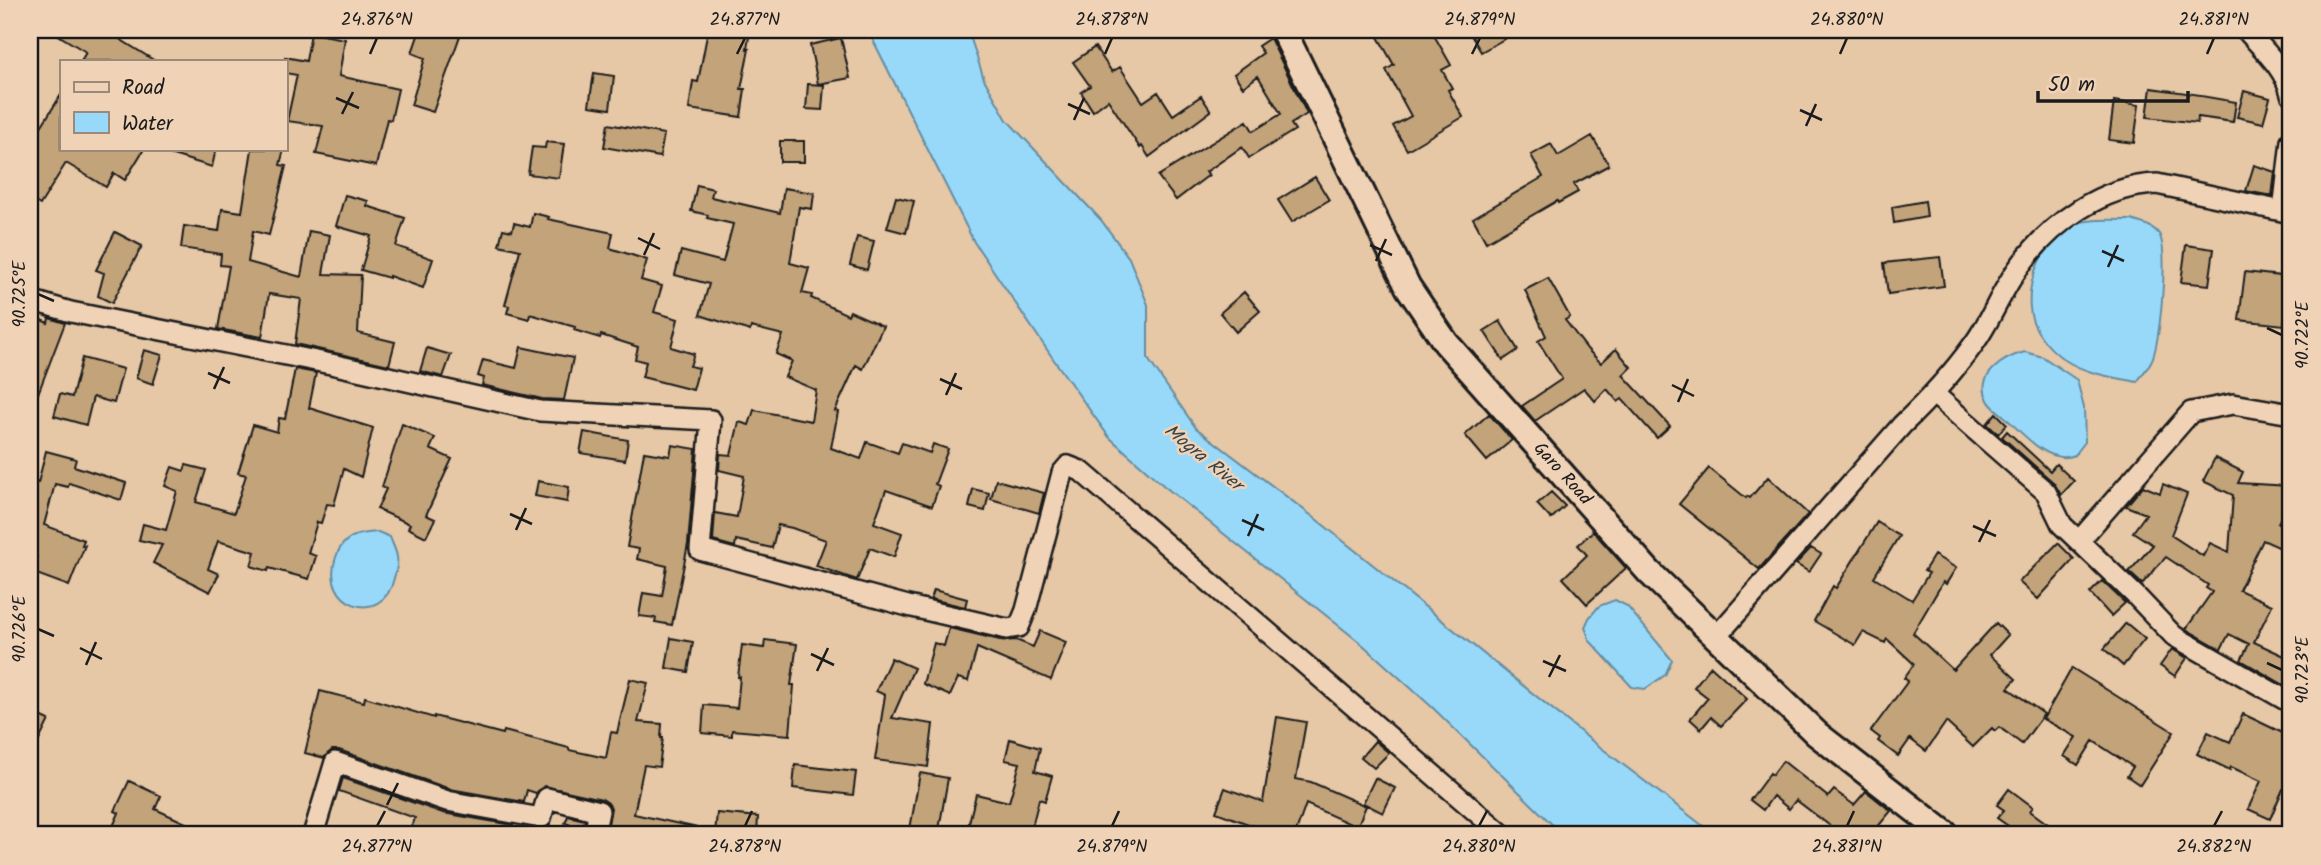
<svg xmlns="http://www.w3.org/2000/svg" width="2321" height="865" font-family="Kalam,sans-serif">
	<style>
		.water { fill: #98d9f9; stroke: #668da1; stroke-width: 2 }
		.building { fill: #c2a37a; stroke: #1c1c1c; stroke-width: 2 }
		.lines { fill: none; stroke-linecap: round; stroke-linejoin: round }
		.minor-casing { stroke: #1c1c1c; stroke-width: 24 }
		.tertiary-casing { stroke: #1c1c1c; stroke-width: 30 }
		.minor { stroke: #f0d3b7; stroke-width: 19 }
		.tertiary { stroke: #f0d3b7; stroke-width: 24 }
		.ticks { fill: none; stroke: #1c1c1c; stroke-width: 2.5 }
		.labels { text-anchor: middle; dominant-baseline: central; stroke-width: 5; stroke-linejoin: round; paint-order: stroke }
		.street-label { font-size: 18px; fill: #1c1c1c; stroke: #f0d3b7 }
		.water-label { font-size: 19px; font-style: italic; fill: #354248; stroke: #f0d3b7 }
		.neatline { fill: none; stroke: #1c1c1c; stroke-width: 2.5 }
		.ticks-label { font-size: 18px; text-anchor: middle; fill: #1c1c1c }
	</style>
	<rect width="100%" height="100%" fill="#e6c7a6"/>
	<filter id="ink" filterUnits="userSpaceOnUse"><feTurbulence type="fractalNoise" baseFrequency=".0143" numOctaves="2"/><feDisplacementMap in="SourceGraphic" scale="14" xChannelSelector="R" yChannelSelector="G"/><feConvolveMatrix kernelMatrix="1 2 1 2 8 2 1 2 1" color-interpolation-filters="sRGB"/></filter>
	<g filter="url(#ink)">
		<path class="water" d="M 868,30 L 968,30 L 984,79 L 1007,120 L 1101,220 L 1129,258 L 1148,305 L 1148,359 L 1196,428 L 1316,519 L 1587,737 L 1715,835 L 1563,835 L 1433,708 L 1363,645 L 1164,486 L 1109,437 L 1054,360 L 974,242 Z
			M 2131,220 C 2141,223 2152,225 2159,234 C 2169,251 2160,333 2154,354 C 2152,364 2143,373 2137,382 C 2114,377 2086,374 2065,360 C 2049,349 2031,329 2030,308 C 2027,278 2044,240 2072,225 C 2084,218 2116,220 2131,220 Z
			M 2025,352 L 2043,357 L 2077,380 L 2084,408 L 2085,442 L 2075,455 C 2050,466 2023,434 2007,419 C 2001,413 1991,407 1988,400 C 1974,375 2005,357 2025,352 Z
			M 378,532 L 390,537 C 392,543 396,550 397,557 C 398,563 396,572 394,578 C 383,628 319,606 336,557 C 343,536 358,533 378,532 Z
			M 1615,600 L 1627,606 L 1672,660 L 1665,675 L 1645,689 L 1632,687 L 1590,641 L 1585,627 L 1589,618 L 1599,606 Z"/>
		<path class="building" d="M 50,30 L 105,30 L 155,61 L 81,61 L 86,52 Z
			M 420,30 L 462,30 L 433,112 L 411,105 L 425,58 L 412,53 Z
			M 708,30 L 750,30 L 747,49 L 749,49 L 741,89 L 745,89 L 741,117 L 689,109 L 693,81 L 698,82 Z
			M 1374,30 L 1431,30 L 1451,65 L 1442,70 L 1452,88 L 1448,90 L 1463,117 L 1407,150 L 1393,126 L 1411,116 L 1386,70 L 1394,65 Z
			M 1468,30 L 1520,30 L 1481,52 Z
			M 311,33 L 345,39 L 339,76 L 398,89 L 391,120 L 387,119 L 376,166 L 316,154 L 323,126 L 287,121 L 297,75 L 285,73 L 285,57 L 306,61 Z
			M 841,38 L 850,78 L 818,84 L 810,45 Z
			M 1270,38 L 1307,114 L 1291,124 L 1295,130 L 1249,158 L 1242,147 L 1206,172 L 1209,175 L 1176,200 L 1158,176 L 1247,121 L 1253,131 L 1281,114 L 1258,76 L 1243,87 L 1234,74 L 1263,53 L 1258,46 Z
			M 1095,47 L 1112,72 L 1120,67 L 1143,102 L 1158,92 L 1173,115 L 1201,96 L 1211,111 L 1149,157 L 1142,146 L 1140,148 L 1108,100 L 1093,111 L 1081,92 L 1090,86 L 1073,62 Z
			M 594,73 L 614,76 L 610,109 L 589,106 Z
			M 808,84 L 824,85 L 822,110 L 806,109 Z
			M 2151,88 L 2201,95 L 2201,96 L 2236,102 L 2233,122 L 2198,117 L 2197,123 L 2147,117 Z
			M 2244,91 L 2270,98 L 2263,123 L 2237,117 Z
			M 61,95 L 61,149 L 144,149 L 125,180 L 114,173 L 106,187 L 66,163 L 40,205 L 30,199 L 30,144 Z
			M 2114,101 L 2139,105 L 2134,143 L 2109,140 Z
			M 608,124 L 664,134 L 660,157 L 604,147 Z
			M 1592,136 L 1609,165 L 1574,184 L 1578,192 L 1558,203 L 1557,201 L 1486,242 L 1473,218 L 1543,177 L 1531,155 L 1551,144 L 1558,156 Z
			M 780,141 L 804,141 L 804,162 L 780,162 Z
			M 546,142 L 564,144 L 559,178 L 528,174 L 532,147 L 545,148 Z
			M 167,149 L 216,149 L 212,167 L 166,153 Z
			M 252,149 L 284,149 L 280,165 L 286,166 L 269,235 L 253,231 L 248,262 L 301,277 L 309,231 L 330,235 L 323,274 L 361,275 L 358,333 L 395,342 L 389,365 L 295,344 L 301,299 L 269,294 L 262,337 L 218,329 L 229,266 L 220,265 L 221,254 L 181,248 L 184,226 L 219,231 L 222,209 L 242,212 Z
			M 2254,165 L 2275,172 L 2272,196 L 2246,191 Z
			M 1315,177 L 1329,200 L 1292,222 L 1278,200 Z
			M 697,185 L 713,189 L 711,197 L 780,213 L 784,188 L 814,193 L 812,209 L 799,207 L 790,263 L 809,268 L 802,293 L 812,295 L 811,298 L 848,315 L 850,311 L 883,326 L 863,369 L 856,365 L 835,411 L 838,412 L 831,448 L 861,459 L 867,442 L 898,453 L 902,443 L 930,453 L 933,444 L 948,449 L 935,484 L 939,486 L 932,506 L 886,490 L 874,523 L 902,533 L 894,557 L 870,548 L 857,580 L 816,566 L 826,540 L 792,528 L 778,525 L 772,548 L 736,540 L 735,547 L 713,541 L 715,513 L 737,517 L 744,476 L 719,470 L 720,454 L 731,455 L 739,422 L 749,425 L 754,410 L 811,421 L 816,390 L 785,377 L 792,361 L 776,354 L 783,335 L 751,327 L 750,331 L 700,315 L 709,284 L 675,275 L 681,251 L 723,262 L 733,224 L 707,218 L 708,215 L 691,211 Z
			M 345,195 L 368,201 L 367,206 L 405,218 L 396,246 L 433,259 L 423,288 L 389,276 L 389,278 L 361,270 L 371,236 L 336,226 Z
			M 896,197 L 914,201 L 906,233 L 887,228 Z
			M 1925,201 L 1927,217 L 1894,223 L 1892,207 Z
			M 533,213 L 549,217 L 548,219 L 613,233 L 610,248 L 647,260 L 641,280 L 662,286 L 654,312 L 678,319 L 671,347 L 694,354 L 690,366 L 699,368 L 693,390 L 642,377 L 646,362 L 635,359 L 638,347 L 601,335 L 600,338 L 574,330 L 575,327 L 530,314 L 529,319 L 507,313 L 509,306 L 505,305 L 520,250 L 499,245 L 503,229 L 512,231 L 514,223 L 530,227 Z
			M 115,232 L 142,246 L 112,303 L 98,296 L 104,273 L 96,270 Z
			M 857,237 L 874,241 L 867,270 L 850,265 Z
			M 2186,245 L 2214,249 L 2209,285 L 2181,282 Z
			M 1940,257 L 1944,286 L 1888,294 L 1884,263 Z
			M 2245,272 L 2290,277 L 2284,325 L 2239,320 Z
			M 1548,278 L 1570,317 L 1565,320 L 1588,350 L 1601,363 L 1616,349 L 1631,367 L 1623,375 L 1670,426 L 1657,438 L 1622,399 L 1618,402 L 1607,389 L 1595,401 L 1584,388 L 1535,421 L 1522,406 L 1562,379 L 1538,341 L 1546,336 L 1525,290 Z
			M 1244,292 L 1260,311 L 1236,332 L 1220,313 Z
			M 30,315 L 48,323 L 49,318 L 65,323 L 31,412 Z
			M 1500,321 L 1518,350 L 1503,360 L 1484,331 Z
			M 521,347 L 573,358 L 564,400 L 542,399 L 482,385 L 484,378 L 478,376 L 483,360 L 516,368 Z
			M 427,348 L 451,355 L 443,377 L 420,371 Z
			M 144,350 L 162,355 L 153,384 L 136,378 Z
			M 82,358 L 123,369 L 114,403 L 93,397 L 86,425 L 54,416 L 60,394 L 72,397 Z
			M 295,369 L 316,373 L 309,408 L 373,428 L 361,477 L 344,469 L 334,505 L 327,504 L 321,523 L 317,522 L 308,553 L 316,556 L 309,579 L 269,568 L 268,571 L 251,566 L 255,552 L 218,541 L 208,569 L 219,574 L 210,592 L 153,563 L 162,545 L 139,540 L 143,524 L 166,530 L 177,491 L 165,486 L 172,467 L 184,471 L 186,465 L 206,470 L 196,502 L 234,513 L 246,475 L 238,473 L 253,425 L 277,432 L 279,418 L 285,419 Z
			M 1996,413 L 2007,424 L 1998,434 L 1987,424 Z
			M 1489,414 L 1512,440 L 1487,461 L 1465,435 Z
			M 402,424 L 435,438 L 430,449 L 452,459 L 426,515 L 435,519 L 426,537 L 408,528 L 410,524 L 377,509 L 386,489 L 382,487 Z
			M 2007,431 L 2050,471 L 2056,464 L 2074,481 L 2061,495 L 2054,483 L 2002,437 Z
			M 584,432 L 628,440 L 625,460 L 580,453 Z
			M 672,445 L 696,449 L 688,544 L 672,625 L 655,622 L 656,618 L 639,616 L 643,593 L 662,596 L 667,566 L 637,559 L 639,549 L 627,547 L 644,452 L 670,456 Z
			M 46,451 L 76,459 L 74,466 L 126,483 L 121,500 L 69,483 L 68,487 L 55,484 L 44,525 L 84,540 L 82,545 L 85,545 L 69,586 L 31,572 L 37,556 L 35,560 L 30,559 L 30,480 L 38,483 Z
			M 2215,458 L 2243,472 L 2238,483 L 2291,486 L 2291,497 L 2278,523 L 2291,529 L 2291,537 L 2285,550 L 2263,540 L 2239,590 L 2272,605 L 2254,642 L 2291,659 L 2291,689 L 2241,660 L 2249,644 L 2229,634 L 2221,649 L 2186,629 L 2212,592 L 2206,588 L 2208,585 L 2166,557 L 2142,584 L 2129,572 L 2153,545 L 2133,532 L 2146,514 L 2126,506 L 2143,486 L 2160,493 L 2163,484 L 2187,494 L 2171,535 L 2203,556 L 2210,543 L 2229,552 L 2233,495 L 2203,481 Z
			M 1709,468 L 1746,498 L 1747,496 L 1750,498 L 1768,477 L 1808,514 L 1759,569 L 1679,504 Z
			M 996,480 L 1044,493 L 1039,513 L 991,499 Z
			M 538,481 L 569,487 L 567,502 L 535,496 Z
			M 973,489 L 989,493 L 985,511 L 969,507 Z
			M 1551,492 L 1565,506 L 1551,519 L 1537,504 Z
			M 1877,522 L 1899,536 L 1874,577 L 1912,600 L 1929,573 L 1924,571 L 1934,555 L 1956,568 L 1946,584 L 1943,582 L 1913,633 L 1953,670 L 1996,623 L 2008,635 L 1990,655 L 2016,679 L 2008,688 L 2044,714 L 2022,744 L 1999,727 L 1995,731 L 1992,728 L 1973,747 L 1946,722 L 1926,751 L 1910,739 L 1898,756 L 1878,741 L 1880,738 L 1871,731 L 1908,681 L 1904,678 L 1914,664 L 1887,639 L 1885,643 L 1863,632 L 1855,645 L 1814,621 L 1833,586 L 1836,588 Z
			M 1593,531 L 1626,568 L 1587,604 L 1563,578 L 1587,555 L 1578,545 Z
			M 2058,543 L 2074,559 L 2038,599 L 2019,582 Z
			M 1811,548 L 1821,554 L 1809,572 L 1796,564 Z
			M 2102,581 L 2125,603 L 2111,616 L 2090,593 Z
			M 934,590 L 967,599 L 965,607 L 931,599 Z
			M 2126,623 L 2145,639 L 2123,666 L 2104,649 Z
			M 949,628 L 1004,641 L 1016,640 L 1033,647 L 1040,631 L 1066,642 L 1051,680 L 977,648 L 968,681 L 958,678 L 950,696 L 923,684 L 934,643 L 944,646 Z
			M 671,638 L 693,642 L 688,672 L 666,668 Z
			M 765,640 L 797,644 L 791,685 L 794,685 L 790,735 L 732,730 L 732,736 L 702,733 L 704,705 L 737,708 L 740,677 L 738,677 L 742,645 L 764,648 Z
			M 2172,649 L 2187,658 L 2175,676 L 2160,666 Z
			M 891,658 L 914,668 L 892,718 L 933,724 L 928,767 L 875,760 L 885,695 L 876,691 Z
			M 1711,666 L 1747,699 L 1721,726 L 1711,717 L 1701,729 L 1690,719 L 1708,698 L 1694,687 Z
			M 2072,668 L 2174,732 L 2140,785 L 2127,776 L 2133,767 L 2093,741 L 2078,765 L 2064,756 L 2076,737 L 2043,719 Z
			M 630,679 L 648,683 L 638,722 L 662,724 L 661,738 L 663,738 L 659,767 L 644,765 L 634,814 L 698,828 L 698,835 L 606,835 L 611,808 L 608,803 L 602,799 L 544,786 L 536,793 L 527,790 L 524,802 L 450,789 L 339,750 L 332,750 L 324,758 L 305,753 L 320,691 L 364,702 L 365,697 L 434,718 L 434,716 L 503,734 L 504,731 L 569,748 L 569,750 L 606,758 L 611,732 L 617,733 Z
			M 30,711 L 49,720 L 30,759 Z
			M 2243,714 L 2291,737 L 2291,777 L 2285,790 L 2283,789 L 2270,819 L 2248,809 L 2261,781 L 2231,767 L 2230,770 L 2197,754 L 2208,732 L 2230,742 Z
			M 1277,717 L 1306,722 L 1296,779 L 1311,782 L 1366,806 L 1357,827 L 1306,804 L 1295,835 L 1278,835 L 1216,812 L 1225,788 L 1263,802 Z
			M 1010,739 L 1040,748 L 1035,771 L 1052,776 L 1045,801 L 1039,799 L 1030,835 L 966,835 L 976,794 L 1009,802 L 1020,763 L 1005,760 Z
			M 1375,741 L 1389,753 L 1374,768 L 1361,757 Z
			M 1783,761 L 1828,797 L 1834,790 L 1854,805 L 1866,791 L 1891,811 L 1871,835 L 1829,835 L 1834,829 L 1796,800 L 1789,809 L 1773,796 L 1763,810 L 1750,800 L 1770,773 L 1772,775 Z
			M 795,765 L 856,772 L 853,795 L 793,788 Z
			M 920,773 L 948,778 L 938,835 L 909,835 Z
			M 343,778 L 443,813 L 513,825 L 510,835 L 409,835 L 415,818 L 339,791 Z
			M 1375,778 L 1395,788 L 1383,813 L 1363,803 Z
			M 129,781 L 161,796 L 155,809 L 212,835 L 109,835 L 119,813 L 115,811 Z
			M 2009,789 L 2033,807 L 2030,811 L 2063,835 L 2021,835 L 1997,818 L 2004,810 L 1997,805 Z
			M 717,813 L 758,817 L 757,835 L 715,833 Z
			M 568,816 L 585,820 L 583,829 L 565,823 Z"/>
		<g class="lines">
			<defs>
				<path id="minor" d="M 2246,30 C 2263,49 2285,69 2291,94
					M 2283,211 L 2291,141
					M 30,300 L 71,312 L 331,364 L 540,411 L 711,420 L 700,550 L 908,606 L 1007,629 L 1019,627 L 1026,610 L 1062,473 L 1068,466 L 1081,471 L 1503,835
					M 1934,394 L 2046,492 L 2062,525 L 2135,595 L 2174,636 L 2291,703
					M 2079,541 L 2191,412 L 2233,404 L 2291,414
					M 1716,637 L 1902,425 C 1928,400 1952,374 1973,345 C 1991,321 2001,291 2019,267 C 2051,223 2101,186 2157,184 L 2291,213
					M 313,835 L 335,762 L 447,801 L 541,818 L 547,798 L 599,811 L 594,835"/>
				<path id="tertiary" d="M 1283,30 L 1408,287 L 1446,343 L 1649,572 L 1817,734 L 1947,835"/>
			</defs>
			<use href="#minor" class="minor-casing"/>
			<use href="#tertiary" class="tertiary-casing"/>
			<use href="#minor" class="minor"/>
			<use href="#tertiary" class="tertiary"/>
		</g>
	</g>
	<path class="ticks" d="M 370,54 L 377,38M 737,54 L 745,38M 1105,54 L 1112,38M 1472,54 L 1480,38M 1840,54 L 1847,38M 2207,54 L 2214,38M 336,98 L 359,108M 1068,104 L 1090,114M 1800,110 L 1822,120M 342,114 L 353,92M 1074,120 L 1084,98M 1806,126 L 1816,104M 638,238 L 660,249M 1370,245 L 1392,255M 2102,251 L 2124,261M 644,255 L 654,233M 1376,261 L 1386,239M 2108,267 L 2118,245M 38,294 L 54,301M 2267,328 L 2282,335M 208,373 L 230,383M 940,379 L 962,389M 1672,385 L 1694,396M 214,389 L 224,367M 946,395 L 956,373M 1678,402 L 1688,379M 510,514 L 532,524M 1242,520 L 1264,530M 1973,526 L 1996,536M 516,530 L 526,508M 1248,536 L 1258,514M 1979,542 L 1990,520M 38,629 L 54,636M 80,648 L 102,659M 811,654 L 834,665M 1543,661 L 1566,671M 2267,663 L 2282,670M 86,665 L 96,642M 817,671 L 828,648M 1549,677 L 1560,655M 381,789 L 404,799M 387,805 L 398,783M 377,826 L 385,811M 745,826 L 752,811M 1112,826 L 1119,811M 1479,826 L 1487,811M 1847,826 L 1854,811M 2214,826 L 2222,811"/>
	<g class="labels">
		<g class="street-label">
			<text transform="translate(1562 474) rotate(48)">Garo Road</text>
		</g>
		<g class="water-label">
			<text transform="translate(1203 458) rotate(39)">Mogra River</text>
		</g>
	</g>
	<rect width="2321" height="865" fill="none" stroke="#f0d3b7" stroke-width="77"/>
	<rect x="60" y="60" width="228" height="91" fill="#f0d3b7" stroke="#9b8a79" stroke-width="2"/>
	<rect x="74" y="82" width="35" height="10" fill="#f0d3b7" stroke="#9b8a79" stroke-width="2"/>
	<text x="122" y="94" font-size="21" fill="#1c1c1c">Road</text>
	<rect x="74" y="112" width="35" height="21" fill="#98d9f9" stroke="#9b8a79" stroke-width="2"/>
	<text x="122" y="130" font-size="21" fill="#1c1c1c">Water</text>
	<path d="M2038 91v10h150v-10" fill="none" stroke="#1c1c1c" stroke-width="3.5"/>
	<text x="2048" y="91" font-size="21" fill="#1c1c1c" stroke="#f0d3b7" stroke-width="5" paint-order="stroke">50 m</text>
	<rect x="38" y="38" width="2244" height="788" class="neatline"/>
	<g class="ticks-label">
		<text x="377" y="25">24.876°N</text>
		<text x="745" y="25">24.877°N</text>
		<text x="1112" y="25">24.878°N</text>
		<text x="1480" y="25">24.879°N</text>
		<text x="1847" y="25">24.880°N</text>
		<text x="2214" y="25">24.881°N</text>
		<text transform="translate(19 294) rotate(-90)" y="6">90.725°E</text>
		<text transform="translate(2302 335) rotate(-90)" y="6">90.722°E</text>
		<text transform="translate(19 629) rotate(-90)" y="6">90.726°E</text>
		<text transform="translate(2302 670) rotate(-90)" y="6">90.723°E</text>
		<text x="377" y="852">24.877°N</text>
		<text x="745" y="852">24.878°N</text>
		<text x="1112" y="852">24.879°N</text>
		<text x="1479" y="852">24.880°N</text>
		<text x="1847" y="852">24.881°N</text>
		<text x="2214" y="852">24.882°N</text>
	</g>
</svg>
